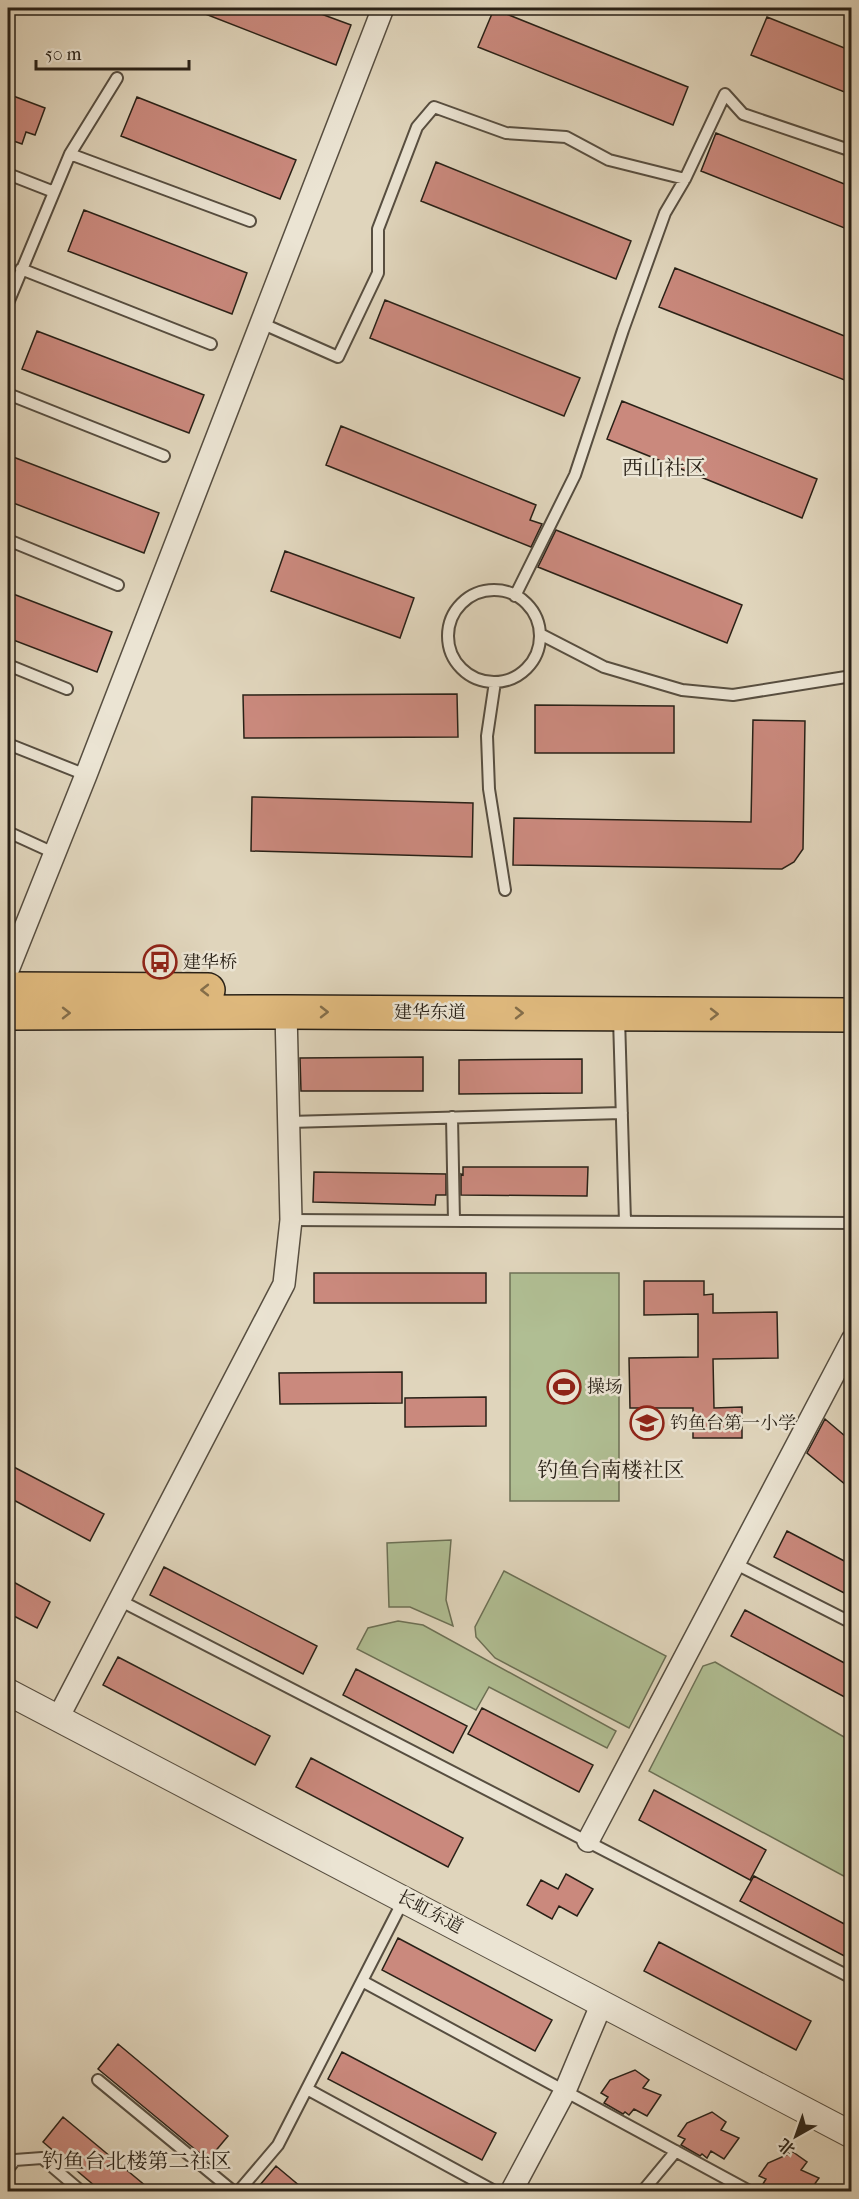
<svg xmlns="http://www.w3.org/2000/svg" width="859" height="2199" font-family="'IM FELL French Canon','Noto Serif SC',serif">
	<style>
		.green { fill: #b0be93; stroke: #6c7055; stroke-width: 1.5 }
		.building { fill: #ca897d; stroke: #292117; stroke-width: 1.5 }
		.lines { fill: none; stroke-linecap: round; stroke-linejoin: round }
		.service-casing { stroke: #574e40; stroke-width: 14 }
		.minor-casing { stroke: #574e40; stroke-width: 24 }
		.tertiary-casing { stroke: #574e40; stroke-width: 28 }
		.primary-casing { stroke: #292117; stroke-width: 36 }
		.service { stroke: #ebe4d3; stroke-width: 10 }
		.minor { stroke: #ebe4d3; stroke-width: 21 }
		.tertiary { stroke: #ebe4d3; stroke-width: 26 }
		.primary { stroke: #e0ba7e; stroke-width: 33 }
		.oneway { stroke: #846e4a }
		.labels { text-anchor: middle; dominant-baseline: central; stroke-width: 5; stroke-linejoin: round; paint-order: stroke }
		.poi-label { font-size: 18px; fill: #292117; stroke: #ebe4d3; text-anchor: start }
		.street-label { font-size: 18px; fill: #292117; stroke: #ebe4d3 }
		.quarter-label { font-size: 21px; fill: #292117; stroke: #ebe4d3 }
	</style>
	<rect width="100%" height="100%" fill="#e0d5bc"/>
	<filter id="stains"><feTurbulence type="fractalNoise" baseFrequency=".00333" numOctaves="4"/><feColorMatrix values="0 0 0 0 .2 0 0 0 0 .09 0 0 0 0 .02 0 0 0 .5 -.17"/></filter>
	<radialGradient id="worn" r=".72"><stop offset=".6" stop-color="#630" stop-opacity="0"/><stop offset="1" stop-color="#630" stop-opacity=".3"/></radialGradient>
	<path class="green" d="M 510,1273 L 619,1273 L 619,1501 L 510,1501 Z
		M 451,1540 L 446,1600 L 453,1626 L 410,1607 L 389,1607 L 387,1543 Z
		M 504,1571 L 666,1656 L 629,1728 L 495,1658 L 476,1637 L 475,1627 Z
		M 398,1621 L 423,1625 L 616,1731 L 607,1748 L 489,1687 L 476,1710 L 357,1649 L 368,1628 Z
		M 715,1662 L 851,1741 L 851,1880 L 649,1771 L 703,1666 Z"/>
	<path class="building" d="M 190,8 L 305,8 L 351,25 L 336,65 Z
		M 494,9 L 688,87 L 673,125 L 478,47 Z
		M 767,17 L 852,51 L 852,95 L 751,55 Z
		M 8,94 L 45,108 L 35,135 L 26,132 L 22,144 L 8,139 Z
		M 137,97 L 296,160 L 280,199 L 121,136 Z
		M 716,133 L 852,187 L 852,231 L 701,171 Z
		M 436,162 L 631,241 L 616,279 L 421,201 Z
		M 84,210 L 247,273 L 232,314 L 68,251 Z
		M 675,268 L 852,339 L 852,383 L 659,307 Z
		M 385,300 L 580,378 L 564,416 L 370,338 Z
		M 37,331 L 204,395 L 189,433 L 22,369 Z
		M 622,401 L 817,479 L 802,518 L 607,439 Z
		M 341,426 L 536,505 L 530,520 L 542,524 L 531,547 L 326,465 Z
		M 8,455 L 159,513 L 144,553 L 8,501 Z
		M 556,530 L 742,605 L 727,643 L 538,567 Z
		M 285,551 L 414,598 L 400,638 L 271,591 Z
		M 8,592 L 112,632 L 97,672 L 8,638 Z
		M 457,694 L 458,737 L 244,738 L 243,695 Z
		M 535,705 L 674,706 L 674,753 L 535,753 Z
		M 753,720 L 805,721 L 803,849 L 794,862 L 782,869 L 513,865 L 514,818 L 751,822 Z
		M 252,797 L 473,803 L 472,857 L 251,851 Z
		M 423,1057 L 423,1091 L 301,1091 L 300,1058 Z
		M 582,1059 L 582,1093 L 459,1094 L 459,1060 Z
		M 463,1167 L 588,1167 L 587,1196 L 461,1195 L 461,1174 L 463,1175 Z
		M 314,1172 L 446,1174 L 446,1195 L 436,1195 L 435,1205 L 313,1202 Z
		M 314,1273 L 486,1273 L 486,1303 L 314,1303 Z
		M 644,1281 L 704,1281 L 704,1295 L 713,1294 L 713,1313 L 777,1312 L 778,1358 L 713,1359 L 714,1408 L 742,1407 L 742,1438 L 693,1438 L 693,1408 L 630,1408 L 629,1358 L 698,1357 L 698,1314 L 644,1315 Z
		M 402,1372 L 402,1403 L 280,1404 L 279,1373 Z
		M 486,1397 L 486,1426 L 405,1427 L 405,1398 Z
		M 825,1419 L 852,1442 L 852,1490 L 807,1453 Z
		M 8,1464 L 104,1514 L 90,1541 L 8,1497 Z
		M 787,1531 L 852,1565 L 852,1597 L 774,1557 Z
		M 164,1567 L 317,1646 L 303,1674 L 150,1595 Z
		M 8,1579 L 50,1602 L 37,1628 L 8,1613 Z
		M 745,1610 L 852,1667 L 852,1701 L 731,1636 Z
		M 118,1657 L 270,1736 L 255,1765 L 103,1685 Z
		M 356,1669 L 467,1726 L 453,1753 L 343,1695 Z
		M 482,1708 L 593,1765 L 579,1792 L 468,1734 Z
		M 311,1758 L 463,1838 L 448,1867 L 296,1787 Z
		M 654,1790 L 766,1850 L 750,1880 L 639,1820 Z
		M 566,1874 L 593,1889 L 577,1916 L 559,1906 L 552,1919 L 527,1905 L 541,1880 L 558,1889 Z
		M 754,1876 L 852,1928 L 852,1960 L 740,1901 Z
		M 398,1938 L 552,2020 L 535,2051 L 382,1970 Z
		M 659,1942 L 811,2021 L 796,2050 L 644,1971 Z
		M 118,2044 L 228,2136 L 208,2160 L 98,2069 Z
		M 342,2052 L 496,2133 L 482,2160 L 328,2079 Z
		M 635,2070 L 649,2080 L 643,2088 L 661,2095 L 647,2116 L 634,2109 L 629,2115 L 625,2112 L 623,2114 L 604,2103 L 608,2097 L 601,2093 L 610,2080 Z
		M 712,2112 L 726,2122 L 721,2130 L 739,2138 L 724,2159 L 711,2151 L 707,2158 L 702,2154 L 700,2156 L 681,2145 L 685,2139 L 678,2136 L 687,2123 Z
		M 63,2117 L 153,2192 L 102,2192 L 43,2142 Z
		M 793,2152 L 807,2162 L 801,2170 L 819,2178 L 809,2192 L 758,2192 L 766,2179 L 759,2176 L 768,2163 Z
		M 276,2166 L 307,2192 L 254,2192 Z"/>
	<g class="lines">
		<defs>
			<path id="service" d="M 70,154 L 250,221
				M 8,174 L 54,192
				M 21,269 L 211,344
				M 8,303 L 70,154 L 117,78
				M 261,323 L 338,357 L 378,273 L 378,229 L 417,127 L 434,107 L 506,133 L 566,137 L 609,160 L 685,179
				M 8,394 L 164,456
				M 8,540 L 118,585
				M448 636a46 46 0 1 1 92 0a46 46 0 1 1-92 0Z
				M 515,596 L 575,475 L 623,330 L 665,213 L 685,179 L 725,94 L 743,114 L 852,151
				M 540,634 L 604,667 L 682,690 L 733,695 L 852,676
				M 8,665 L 67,689
				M 495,682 L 487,736 L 489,789 L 505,890
				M 8,744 L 86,775
				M 8,832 L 54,853
				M 619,1018 L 625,1222
				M 452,1117 L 454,1221
				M 289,1122 L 622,1113
				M 291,1220 L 852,1223
				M 734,1563 L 852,1623
				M 119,1600 L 852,1978
				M 362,1981 L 751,2192
				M 98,2080 L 234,2192
				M 307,2089 L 496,2192
				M 8,2169 L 15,2160 L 42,2158 L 82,2192
				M 238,2192 L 278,2145 L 404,1899
				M 642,2192 L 676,2151"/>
			<path id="minor" d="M 8,970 L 86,775 L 383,8
				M 58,1718 L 284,1284 L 291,1220 L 286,1012
				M 588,1841 L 852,1340
				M 511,2192 L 565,2091 L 602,2003"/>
			<path id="tertiary" d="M 8,1692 L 852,2135"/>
			<path id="primary" d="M 8,989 L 208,990
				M 8,1013 L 286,1012 L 852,1015"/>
		</defs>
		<use href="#service" class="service-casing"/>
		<use href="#minor" class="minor-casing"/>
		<use href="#tertiary" class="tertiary-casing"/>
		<use href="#primary" class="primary-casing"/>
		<use href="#service" class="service"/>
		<use href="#minor" class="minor"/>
		<use href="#tertiary" class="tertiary"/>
		<use href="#primary" class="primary"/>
	</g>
	<defs><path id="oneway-chevron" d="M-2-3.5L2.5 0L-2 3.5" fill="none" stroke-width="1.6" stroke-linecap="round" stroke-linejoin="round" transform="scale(1.5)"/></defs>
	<g class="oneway">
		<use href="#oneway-chevron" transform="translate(205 990) rotate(-180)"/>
		<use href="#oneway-chevron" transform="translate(324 1012)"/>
		<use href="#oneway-chevron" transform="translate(66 1013)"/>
		<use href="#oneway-chevron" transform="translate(519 1013)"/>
		<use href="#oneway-chevron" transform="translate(714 1014)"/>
	</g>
	<defs>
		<symbol id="bus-ring" viewBox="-11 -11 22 22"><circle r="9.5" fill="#ebe4d3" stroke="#8f2418" stroke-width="1.5"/><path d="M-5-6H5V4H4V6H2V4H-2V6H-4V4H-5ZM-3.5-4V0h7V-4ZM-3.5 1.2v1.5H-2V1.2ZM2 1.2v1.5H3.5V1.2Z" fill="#8f2418"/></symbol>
		<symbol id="stadium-ring" viewBox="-11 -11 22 22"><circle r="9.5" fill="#ebe4d3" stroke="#8f2418" stroke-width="1.5"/><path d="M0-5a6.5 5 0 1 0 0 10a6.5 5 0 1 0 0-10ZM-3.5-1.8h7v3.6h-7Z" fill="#8f2418"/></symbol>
		<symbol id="school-ring" viewBox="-11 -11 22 22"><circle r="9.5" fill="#ebe4d3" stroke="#8f2418" stroke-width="1.5"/><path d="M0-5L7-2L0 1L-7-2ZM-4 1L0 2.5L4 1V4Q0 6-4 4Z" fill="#8f2418"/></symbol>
	</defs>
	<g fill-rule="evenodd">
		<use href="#bus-ring" x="141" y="943" width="38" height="38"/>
		<use href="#stadium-ring" x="545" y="1368" width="38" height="38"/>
		<use href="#school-ring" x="628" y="1404" width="38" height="38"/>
	</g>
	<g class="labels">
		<g class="poi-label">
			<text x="183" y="962">建华桥</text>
			<text x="587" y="1387">操场</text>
			<text x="670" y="1423">钓鱼台第一小学</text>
		</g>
		<g class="street-label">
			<text x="430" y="1012">建华东道</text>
			<text transform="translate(430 1912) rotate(28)">长虹东道</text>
		</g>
		<g class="quarter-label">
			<text x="664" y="468">西山社区</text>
			<text x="611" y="1470">钓鱼台南楼社区</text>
			<text x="137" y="2161">钓鱼台北楼第二社区</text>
		</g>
	</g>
	<rect width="859" height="2199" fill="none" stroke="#e0d5bc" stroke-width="30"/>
	<rect x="9" y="9" width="841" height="2181" fill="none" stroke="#292117" stroke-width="3"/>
	<rect x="15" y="15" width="829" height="2169" fill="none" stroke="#292117" stroke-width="1.5"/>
	<g transform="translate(796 2136) rotate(220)" stroke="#ebe4d3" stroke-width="4.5" paint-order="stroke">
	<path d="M0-4.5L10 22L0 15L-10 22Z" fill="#292117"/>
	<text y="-9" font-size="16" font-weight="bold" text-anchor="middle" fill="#292117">北</text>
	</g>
	<path d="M36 60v9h153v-9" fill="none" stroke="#292117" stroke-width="3"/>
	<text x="45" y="60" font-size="18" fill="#292117" stroke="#ebe4d3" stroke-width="4.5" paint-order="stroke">50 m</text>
	<rect width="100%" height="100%" filter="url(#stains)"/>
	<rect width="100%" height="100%" fill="url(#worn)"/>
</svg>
